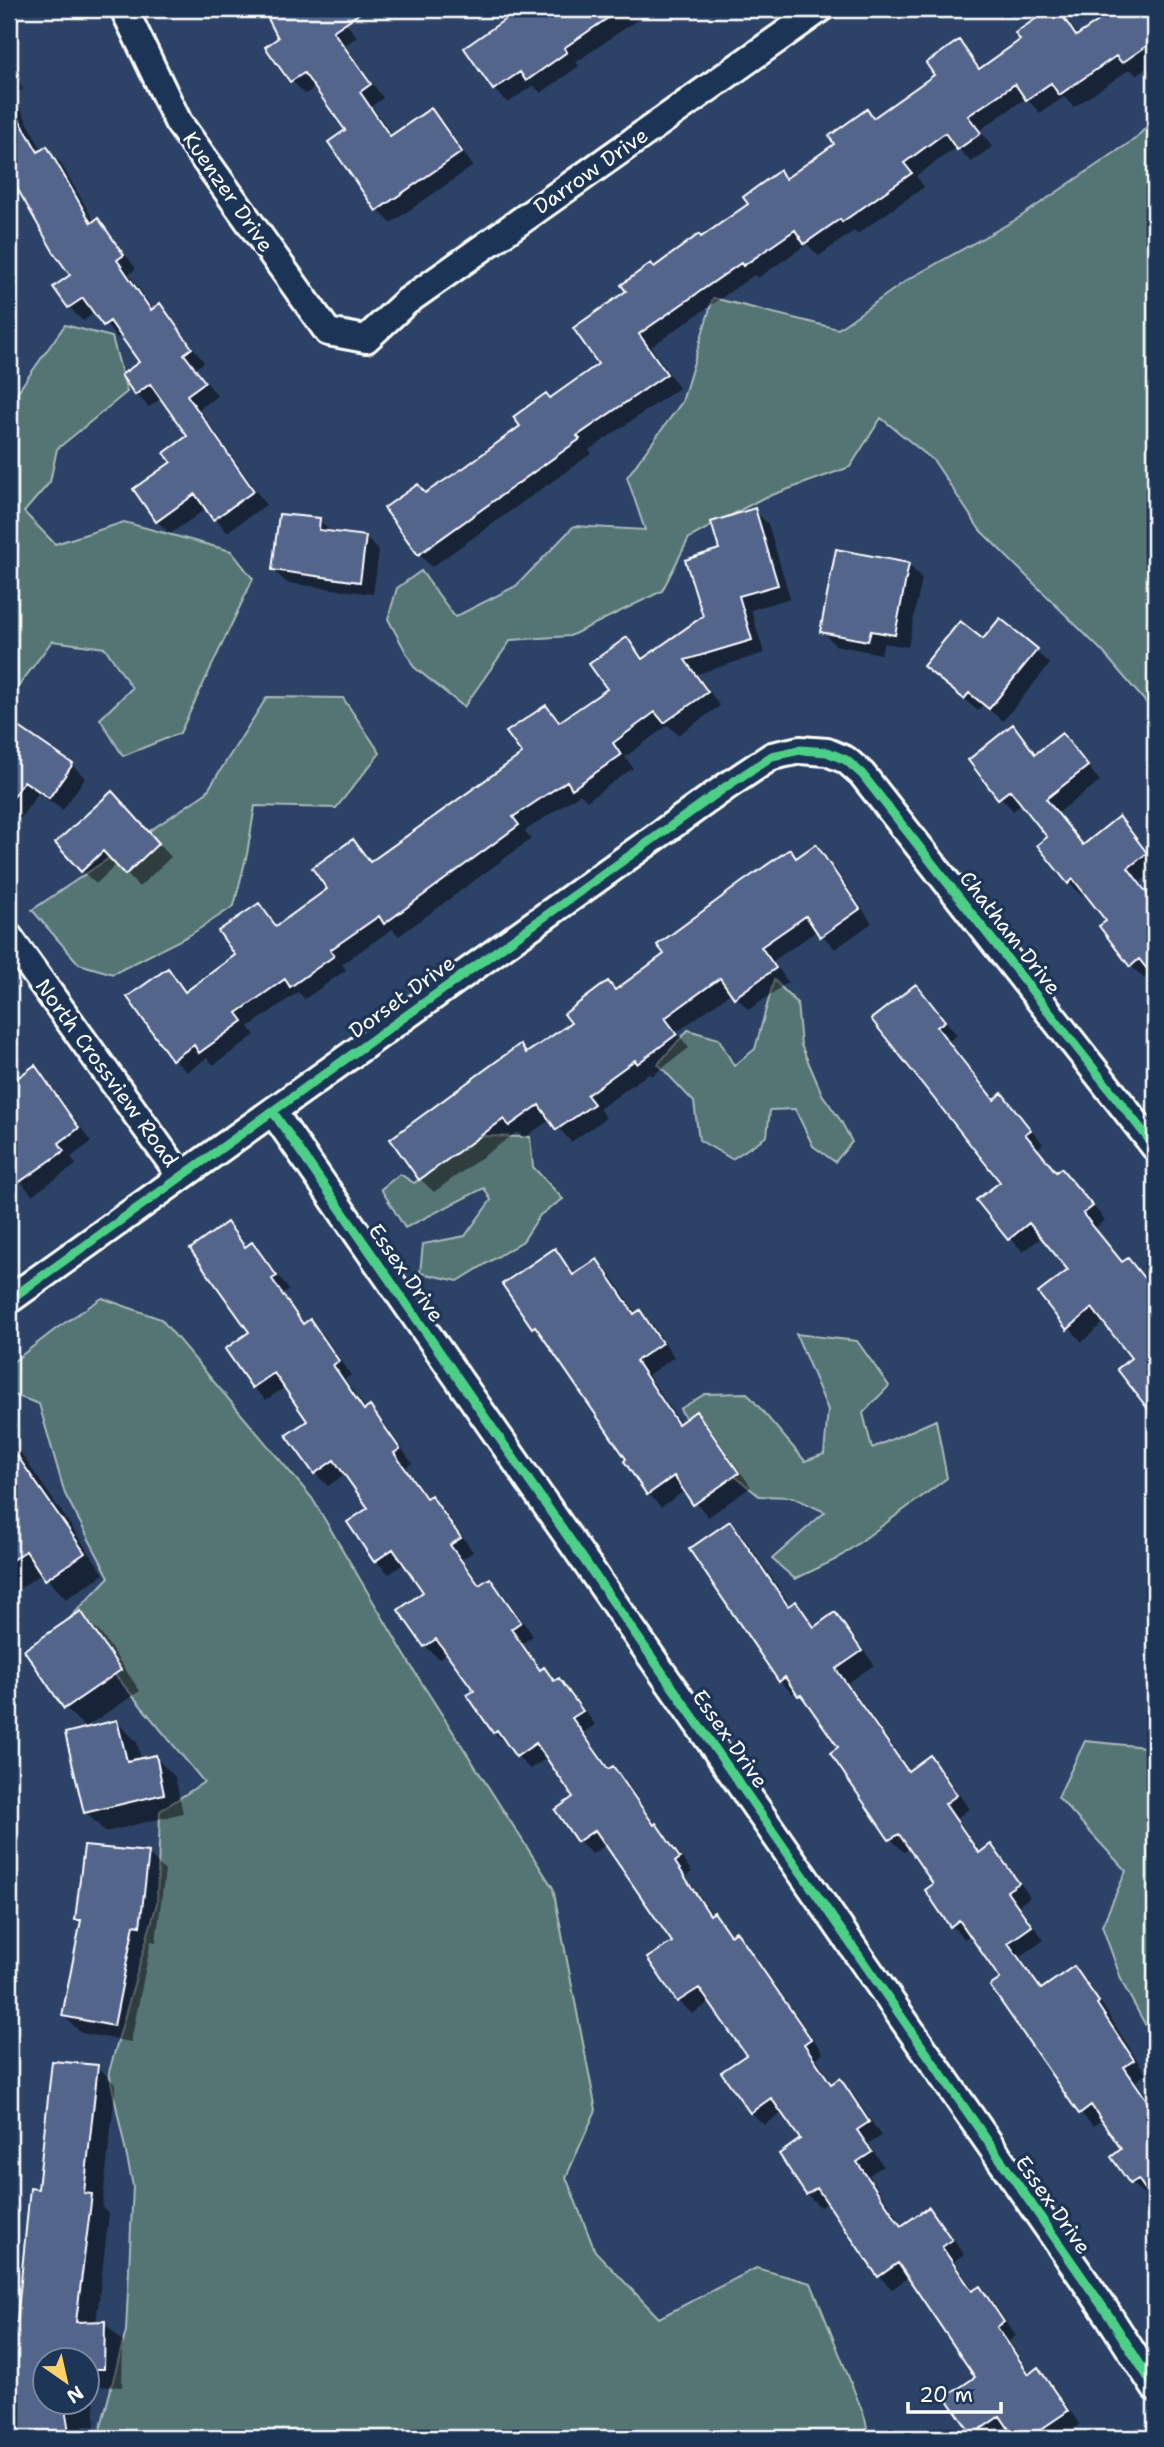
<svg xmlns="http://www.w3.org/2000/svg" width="1164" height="2447" font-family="'Shantell Sans',sans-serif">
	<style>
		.green { fill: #557574; stroke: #aababa; stroke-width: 2 }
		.shadow { fill: #0007; fill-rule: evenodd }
		.building { fill: #52658b; stroke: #fff; stroke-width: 2 }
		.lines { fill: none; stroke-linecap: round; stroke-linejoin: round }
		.street-casing { stroke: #fff; stroke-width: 32 }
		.street { stroke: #1d3557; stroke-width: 26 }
		.cycleway-casing { stroke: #1d3557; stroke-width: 13 }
		.cycleway { stroke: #4dcf88; stroke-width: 9 }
		.labels { text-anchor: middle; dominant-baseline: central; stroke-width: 7; stroke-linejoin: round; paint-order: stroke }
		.street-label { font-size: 21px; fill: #fff; stroke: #1d3557 }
	</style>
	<rect width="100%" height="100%" fill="#2c4266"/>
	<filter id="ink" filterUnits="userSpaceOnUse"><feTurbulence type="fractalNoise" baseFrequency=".0143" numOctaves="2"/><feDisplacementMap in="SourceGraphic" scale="14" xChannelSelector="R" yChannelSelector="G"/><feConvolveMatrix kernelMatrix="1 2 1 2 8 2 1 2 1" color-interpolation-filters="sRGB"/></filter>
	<g filter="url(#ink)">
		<path class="green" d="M 1155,118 L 1155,713 L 1102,651 L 980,530 L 934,461 L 881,418 L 850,467 L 761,499 L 689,538 L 662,591 L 570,636 L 511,640 L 464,707 L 414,667 L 388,619 L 397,588 L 421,571 L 455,617 L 516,586 L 574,526 L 645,530 L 627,477 L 682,402 L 713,298 L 838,329 L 907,280 L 1017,219 L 1135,139 Z
			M 65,325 L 112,337 L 127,392 L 57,449 L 50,482 L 24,512 L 55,544 L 124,522 L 231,551 L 253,579 L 180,733 L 123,756 L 100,719 L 132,688 L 105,648 L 52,641 L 12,695 L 9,694 L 9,404 Z
			M 267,697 L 343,698 L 380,753 L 336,808 L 255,806 L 247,854 L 234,906 L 190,935 L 113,974 L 79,964 L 32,910 L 206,793 Z
			M 774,980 L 797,1003 L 801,1045 L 822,1094 L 841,1121 L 852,1142 L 835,1162 L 813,1146 L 795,1109 L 770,1110 L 767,1136 L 732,1159 L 699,1140 L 694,1102 L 658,1064 L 688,1030 L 719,1039 L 734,1066 L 755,1049 Z
			M 480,1136 L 530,1137 L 533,1167 L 563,1199 L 540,1215 L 523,1241 L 458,1281 L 420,1273 L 423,1244 L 465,1236 L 491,1200 L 484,1188 L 405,1228 L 381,1189 L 400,1174 L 414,1183 Z
			M 102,1298 L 161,1319 L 312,1498 L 416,1674 L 553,1888 L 596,2110 L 566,2177 L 595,2251 L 659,2318 L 756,2268 L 811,2283 L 865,2418 L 869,2438 L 98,2438 L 126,2331 L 133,2186 L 109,2072 L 157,1903 L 160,1811 L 204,1782 L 69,1619 L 109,1577 L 65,1494 L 39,1404 L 9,1393 L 9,1365 L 57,1328 Z
			M 796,1334 L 857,1341 L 889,1386 L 863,1413 L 872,1448 L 936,1420 L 947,1478 L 837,1559 L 795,1579 L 772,1559 L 825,1512 L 792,1497 L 759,1496 L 708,1454 L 680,1409 L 705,1394 L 747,1393 L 805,1461 L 824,1454 L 828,1410 Z
			M 1085,1741 L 1155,1748 L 1155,2038 L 1152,2037 L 1123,1984 L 1102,1926 L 1126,1871 L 1058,1797 Z"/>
		<path class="shadow" d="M 265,9 L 334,9 L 357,37 L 345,45 L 383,98 L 372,106 L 393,136 L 431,110 L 444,123 L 473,166 L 391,223 L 378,210 L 330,142 L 347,131 L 316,87 L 305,94 L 292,81 L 268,47 L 280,39 Z
			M 523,9 L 653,9 L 576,62 L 579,66 L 541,93 L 533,85 L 508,103 L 494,89 L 466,48 Z
			M 1053,9 L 1056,9 L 1068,21 L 1079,36 L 1119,9 L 1155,9 L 1155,62 L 1136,75 L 1130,69 L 1074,107 L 1064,97 L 1040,113 L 1026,98 L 980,130 L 992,147 L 971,162 L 957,147 L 916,176 L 924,187 L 857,234 L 854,231 L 819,256 L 807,244 L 758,278 L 754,275 L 651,347 L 679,388 L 589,450 L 592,453 L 432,567 L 419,554 L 426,495 L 522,427 L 550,399 L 600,365 L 628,292 L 654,268 L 751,205 L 779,173 L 786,180 L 937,76 L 958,42 L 982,69 L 1022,41 L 1017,33 Z
			M 9,58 L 23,90 L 13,94 L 42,151 L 46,149 L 60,162 L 95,223 L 98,220 L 111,234 L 136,269 L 129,274 L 154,310 L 160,306 L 173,319 L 204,362 L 196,368 L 217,396 L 199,409 L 266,505 L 227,532 L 207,508 L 170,534 L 157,521 L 173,462 L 190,437 L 162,398 L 149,407 L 136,394 L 142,363 L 122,335 L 117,338 L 95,312 L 83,321 L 69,307 L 55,287 L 72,276 L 19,190 L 9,180 Z
			M 754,510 L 768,524 L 790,598 L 751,610 L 764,653 L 697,674 L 720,706 L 678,735 L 668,725 L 625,757 L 633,768 L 587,801 L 580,794 L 525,831 L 531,839 L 399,936 L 392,929 L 342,964 L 346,970 L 305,999 L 298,992 L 249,1027 L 255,1035 L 214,1065 L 207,1058 L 187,1072 L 174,1059 L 130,998 L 168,971 L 187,992 L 238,955 L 259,905 L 278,926 L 329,889 L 353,841 L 372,863 L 524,754 L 546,707 L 561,723 L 609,689 L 626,639 L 645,659 L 705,617 L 721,551 Z
			M 319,520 L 333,534 L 366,538 L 379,551 L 373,594 L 287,583 L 273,570 Z
			M 908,564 L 922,578 L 908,647 L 884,643 L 881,654 L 835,645 L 822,631 Z
			M 1000,621 L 1050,664 L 1003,721 L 983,705 L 978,711 L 926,666 L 983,642 Z
			M 14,726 L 72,765 L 85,778 L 63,810 L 38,793 L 20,819 L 9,812 L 9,734 Z
			M 1013,727 L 1037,755 L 1062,736 L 1100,781 L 1058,813 L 1085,846 L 1118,819 L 1155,862 L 1155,870 L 1140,882 L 1155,902 L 1155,976 L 1152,972 L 1144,979 L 1131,965 L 1108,921 L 1086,893 L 1082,896 L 1069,883 L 1049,837 L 1022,803 L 1013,811 L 970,760 Z
			M 125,807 L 171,857 L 139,887 L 117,864 L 96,884 L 82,871 Z
			M 815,847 L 829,860 L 872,923 L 835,949 L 818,930 L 773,961 L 788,982 L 749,1010 L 732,992 L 677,1032 L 689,1048 L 652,1076 L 649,1073 L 599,1109 L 606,1118 L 571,1142 L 551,1119 L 524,1138 L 517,1132 L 434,1192 L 420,1179 L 520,1046 L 528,1054 L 666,955 L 790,851 L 797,859 Z
			M 916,986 L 957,1035 L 949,1041 L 995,1101 L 1002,1096 L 1015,1109 L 1043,1144 L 1037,1149 L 1057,1173 L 1061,1170 L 1074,1183 L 1105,1220 L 1095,1228 L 1124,1263 L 1128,1260 L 1155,1291 L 1155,1324 L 1149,1329 L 1155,1336 L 1155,1415 L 1120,1369 L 1134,1358 L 1105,1321 L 1082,1342 L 1040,1294 L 1070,1271 L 1042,1237 L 1023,1252 L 979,1201 L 1002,1182 Z
			M 35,1067 L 48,1081 L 91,1142 L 71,1157 L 76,1165 L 32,1195 L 9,1167 L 9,1115 L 11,1113 L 9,1110 L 9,1086 Z
			M 227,1224 L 247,1248 L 252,1244 L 265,1257 L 289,1290 L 283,1293 L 305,1324 L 310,1321 L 323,1334 L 351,1375 L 345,1379 L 367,1410 L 370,1408 L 383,1421 L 412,1463 L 406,1467 L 428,1499 L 431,1497 L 444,1510 L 473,1552 L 462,1559 L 482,1586 L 490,1580 L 503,1593 L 533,1636 L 523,1643 L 542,1671 L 544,1670 L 556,1682 L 559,1680 L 572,1693 L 595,1725 L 584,1732 L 610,1770 L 612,1768 L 626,1781 L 657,1827 L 669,1839 L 692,1872 L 686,1876 L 713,1915 L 733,1935 L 735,1933 L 749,1947 L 823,2053 L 816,2058 L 834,2085 L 840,2080 L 853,2094 L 881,2136 L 869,2144 L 883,2166 L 869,2175 L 904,2227 L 929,2209 L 942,2223 L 964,2254 L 954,2261 L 975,2292 L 980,2288 L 993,2302 L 1016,2336 L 1009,2341 L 1031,2374 L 1038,2370 L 1051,2383 L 1080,2425 L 1060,2438 L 1017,2438 L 1012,2430 L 1000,2438 L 978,2438 L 974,2434 L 948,2398 L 977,2378 L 909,2277 L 892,2289 L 879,2276 L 828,2202 L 820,2207 L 807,2194 L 802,2140 L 783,2112 L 764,2125 L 751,2112 L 749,2055 L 711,2002 L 692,2014 L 679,2001 L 650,1959 L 674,1942 L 607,1844 L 592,1854 L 578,1841 L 557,1810 L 576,1798 L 548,1757 L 530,1769 L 517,1756 L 509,1744 L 507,1745 L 494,1732 L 476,1691 L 448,1652 L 439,1659 L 425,1646 L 400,1610 L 425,1593 L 405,1563 L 389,1574 L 376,1561 L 370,1508 L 346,1474 L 328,1486 L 315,1473 L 309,1421 L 285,1387 L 266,1400 L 253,1387 L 252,1332 Z
			M 555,1250 L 576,1275 L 596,1261 L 610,1274 L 637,1314 L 639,1312 L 653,1325 L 674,1357 L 648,1375 L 681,1424 L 696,1413 L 709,1427 L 751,1487 L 708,1517 L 686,1490 L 661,1507 L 648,1493 L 629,1460 L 546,1341 L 533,1327 Z
			M 9,1436 L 104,1574 L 66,1599 L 42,1573 L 16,1591 L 9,1584 Z
			M 730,1523 L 743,1536 L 791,1606 L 795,1603 L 816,1627 L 835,1615 L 848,1628 L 874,1665 L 848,1683 L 910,1771 L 930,1758 L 943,1771 L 969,1809 L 957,1818 L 981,1853 L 991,1847 L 1004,1860 L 1030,1897 L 1019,1905 L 1044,1940 L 1020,1957 L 1043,1990 L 1074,1968 L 1087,1981 L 1146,2074 L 1136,2081 L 1155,2109 L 1155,2200 L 1150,2193 L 1145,2196 L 1131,2183 L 1124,2150 L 1103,2119 L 1093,2126 L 1080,2112 L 1002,1980 L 971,1934 L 965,1939 L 952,1926 L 936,1885 L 910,1848 L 904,1852 L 891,1839 L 841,1748 L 811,1707 L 797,1691 L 793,1694 L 780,1681 Z
			M 81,1614 L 101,1634 L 140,1691 L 85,1727 L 65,1708 Z
			M 117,1722 L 137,1742 L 141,1760 L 155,1757 L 175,1777 L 183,1813 L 105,1832 L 86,1812 Z
			M 148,1854 L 165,1871 L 156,1942 L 151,1941 L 131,2042 L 81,2033 L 64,2016 L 82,1924 L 77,1919 Z
			M 97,2066 L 116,2085 L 102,2207 L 109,2214 L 96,2323 L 104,2323 L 123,2342 L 122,2387 L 94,2386 L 95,2426 L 83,2426 L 85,2438 L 16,2438 L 18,2324 L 40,2191 ZM 46,2360 L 88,2360 L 88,2402 L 46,2402 Z"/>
		<path class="building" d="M 263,9 L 366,9 L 333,31 L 371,84 L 360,92 L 390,136 L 431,108 L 462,152 L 376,211 L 328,142 L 345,130 L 304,73 L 290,82 L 265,47 L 278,38 Z
			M 520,9 L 621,9 L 564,48 L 567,52 L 526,81 L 520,72 L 493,90 L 464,48 Z
			M 1050,9 L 1058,9 L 1076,36 L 1116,9 L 1155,9 L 1155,40 L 1122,63 L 1116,56 L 1059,95 L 1051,83 L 1026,100 L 1015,84 L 968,116 L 981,133 L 957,150 L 945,133 L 904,163 L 912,173 L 842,222 L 840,219 L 804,244 L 795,230 L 743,266 L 741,263 L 639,334 L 667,374 L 577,436 L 580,439 L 418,555 L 384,508 L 418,484 L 425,493 L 465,467 L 520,426 L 513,417 L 546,393 L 550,398 L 598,364 L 573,328 L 626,291 L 621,285 L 651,263 L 654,267 L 699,234 L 701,237 L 748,204 L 743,197 L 780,170 L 785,179 L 834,144 L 829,136 L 867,109 L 873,118 L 934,75 L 926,63 L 959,40 L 979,69 L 1020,40 L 1015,33 Z
			M 9,102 L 38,152 L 47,146 L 91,223 L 98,218 L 124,255 L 117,260 L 151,310 L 160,303 L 192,348 L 184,354 L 205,382 L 187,395 L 254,491 L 213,520 L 195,494 L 156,522 L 133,489 L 171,462 L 164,453 L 187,436 L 150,384 L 135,395 L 121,375 L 139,362 L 110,321 L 103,326 L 83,298 L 68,308 L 53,287 L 70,275 L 54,253 L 9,174 Z
			M 755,508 L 778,585 L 739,596 L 752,640 L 685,660 L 708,692 L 664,723 L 655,712 L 613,743 L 621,755 L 572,789 L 567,781 L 513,817 L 519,825 L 384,924 L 379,916 L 330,950 L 334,956 L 290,987 L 285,979 L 237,1013 L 243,1021 L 199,1053 L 194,1045 L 172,1060 L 127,997 L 168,968 L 185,992 L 235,955 L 218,931 L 259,903 L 276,926 L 327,889 L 312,868 L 353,839 L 370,862 L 522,754 L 506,732 L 546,705 L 559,722 L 607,689 L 589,664 L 627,637 L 642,659 L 703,616 L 685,560 L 719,549 L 711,522 Z
			M 279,514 L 320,518 L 319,530 L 366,536 L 360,582 L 272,570 Z
			M 836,549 L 909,563 L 895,635 L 871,631 L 868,641 L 820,632 Z
			M 1000,618 L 1038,649 L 989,709 L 969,693 L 964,699 L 923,666 L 960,621 L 983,639 Z
			M 9,720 L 73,764 L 49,798 L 24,781 L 9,804 Z
			M 1013,724 L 1035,754 L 1062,733 L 1088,766 L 1046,799 L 1083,845 L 1119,816 L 1147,853 L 1128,868 L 1155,904 L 1155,979 L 1139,959 L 1130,967 L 1099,926 L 1106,921 L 1073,879 L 1068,884 L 1037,845 L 1047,837 L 1010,790 L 998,799 L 968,760 Z
			M 112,791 L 159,843 L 125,875 L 103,851 L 81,872 L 55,843 Z
			M 816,844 L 860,909 L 820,937 L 806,916 L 761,947 L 776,968 L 734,998 L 720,978 L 665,1018 L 677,1034 L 637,1064 L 635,1060 L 587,1095 L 594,1104 L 556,1130 L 539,1105 L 509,1126 L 504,1119 L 419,1180 L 390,1139 L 520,1044 L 526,1053 L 571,1023 L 564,1014 L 608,981 L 615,990 L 664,954 L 657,945 L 742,882 L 790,849 L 796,858 Z
			M 916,984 L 945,1021 L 937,1027 L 956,1052 L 994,1100 L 1002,1093 L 1031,1130 L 1025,1134 L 1056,1172 L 1061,1168 L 1093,1206 L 1083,1214 L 1122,1262 L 1128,1258 L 1155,1292 L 1155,1418 L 1117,1369 L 1131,1358 L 1092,1308 L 1067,1330 L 1038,1293 L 1068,1270 L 1029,1223 L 1008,1240 L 976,1200 L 1000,1182 L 871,1019 Z
			M 35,1065 L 79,1128 L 59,1143 L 64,1151 L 18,1183 L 9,1170 L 9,1084 Z
			M 227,1222 L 245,1247 L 252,1242 L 277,1276 L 272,1279 L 303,1324 L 310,1319 L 339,1361 L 333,1365 L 364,1410 L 370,1406 L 400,1449 L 394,1453 L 426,1498 L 431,1495 L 461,1538 L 450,1545 L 479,1585 L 490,1578 L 521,1622 L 511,1629 L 540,1670 L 544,1667 L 554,1681 L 559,1678 L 583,1711 L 572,1718 L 608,1769 L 613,1766 L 654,1825 L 656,1823 L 680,1858 L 675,1862 L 710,1915 L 714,1912 L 730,1935 L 736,1931 L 811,2039 L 804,2044 L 831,2084 L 840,2078 L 869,2122 L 857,2130 L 872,2152 L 857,2162 L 901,2226 L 929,2207 L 952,2240 L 942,2247 L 972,2291 L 980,2286 L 1004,2322 L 997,2327 L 1029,2374 L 1038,2367 L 1068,2411 L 1028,2438 L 1015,2438 L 1000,2416 L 972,2435 L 946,2397 L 975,2377 L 898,2263 L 878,2277 L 817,2188 L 806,2195 L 779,2154 L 800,2139 L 771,2098 L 750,2113 L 721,2072 L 746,2055 L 699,1988 L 677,2002 L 647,1958 L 672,1942 L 595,1830 L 577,1842 L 555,1810 L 573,1797 L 536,1743 L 516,1757 L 497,1730 L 493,1733 L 467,1695 L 474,1691 L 436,1639 L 424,1647 L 398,1610 L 423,1592 L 393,1549 L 374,1562 L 347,1522 L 368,1508 L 334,1460 L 314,1474 L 286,1435 L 307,1421 L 274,1373 L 252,1388 L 225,1349 L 249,1332 L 190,1249 Z
			M 555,1248 L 573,1275 L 597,1259 L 634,1314 L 640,1310 L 662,1343 L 636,1361 L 678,1424 L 696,1411 L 739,1473 L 693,1505 L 674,1476 L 647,1495 L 624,1461 L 626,1459 L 535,1326 L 532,1328 L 502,1284 Z
			M 9,1444 L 85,1553 L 45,1580 L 26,1551 L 9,1562 Z
			M 730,1521 L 788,1606 L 796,1601 L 814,1627 L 835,1612 L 862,1651 L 836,1669 L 908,1771 L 930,1755 L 957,1795 L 945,1804 L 979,1853 L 991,1844 L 1019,1883 L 1007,1891 L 1032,1926 L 1008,1943 L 1041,1989 L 1074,1966 L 1099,2002 L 1097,2004 L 1134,2060 L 1124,2067 L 1155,2112 L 1155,2203 L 1138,2179 L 1130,2184 L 1111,2157 L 1121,2149 L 1091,2105 L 1079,2114 L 990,1986 L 1000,1979 L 959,1920 L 950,1927 L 925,1890 L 933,1884 L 899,1834 L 889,1840 L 830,1753 L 838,1747 L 801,1695 L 798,1696 L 785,1677 L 779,1682 L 689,1549 Z
			M 81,1611 L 121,1670 L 64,1709 L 24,1650 Z
			M 117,1720 L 127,1761 L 156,1755 L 164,1794 L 84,1813 L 65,1733 Z
			M 84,1846 L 149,1852 L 140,1926 L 134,1925 L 114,2026 L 62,2016 L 81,1920 L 75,1920 Z
			M 52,2061 L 98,2065 L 84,2193 L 92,2194 L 76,2322 L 105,2321 L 104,2369 L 88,2369 L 88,2360 L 46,2360 L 46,2402 L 77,2402 L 77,2407 L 65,2408 L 70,2438 L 13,2438 L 10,2322 L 17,2322 L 30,2188 L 38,2189 Z"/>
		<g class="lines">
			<defs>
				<path id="street" d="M 124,9 L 178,122 L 328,332 L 366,339 L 406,302 L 820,9
					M 9,937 L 180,1175
					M 273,1112 L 1107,2313 L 1155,2388
					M 9,1300 L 727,786 L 772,756 L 800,750 L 827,752 L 846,760 L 862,774 L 1155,1147"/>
			</defs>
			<use href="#street" class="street-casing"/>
			<use href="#street" class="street"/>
			<defs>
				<path id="cycleway" d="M 273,1112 L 1107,2313 L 1155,2388
					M 9,1300 L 727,786 L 772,756 L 800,750 L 827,752 L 846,760 L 862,774 L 1155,1147"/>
			</defs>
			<use href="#cycleway" class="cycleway-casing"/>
			<use href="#cycleway" class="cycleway"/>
		</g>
	</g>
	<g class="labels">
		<g class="street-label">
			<text transform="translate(591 171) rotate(-35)">Darrow Drive</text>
			<text transform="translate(228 192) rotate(55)">Kuenzer Drive</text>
			<text transform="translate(1010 933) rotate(52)">Chatham Drive</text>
			<text transform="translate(402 997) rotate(-36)">Dorset Drive</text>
			<text transform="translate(107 1073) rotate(54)">North Crossview Road</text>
			<text transform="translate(406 1273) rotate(55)">Essex Drive</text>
			<text transform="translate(730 1739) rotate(55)">Essex Drive</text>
			<text transform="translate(1053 2205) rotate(55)">Essex Drive</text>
		</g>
	</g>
	<rect width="1164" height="2447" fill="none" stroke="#1d3557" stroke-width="35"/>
	<rect x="18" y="18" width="1129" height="2412" fill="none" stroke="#fff" stroke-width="2.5" filter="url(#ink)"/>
	<g transform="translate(66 2381) rotate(146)"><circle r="33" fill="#1d3557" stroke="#77869a" stroke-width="2"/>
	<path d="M0-5L12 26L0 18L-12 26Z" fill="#ffd166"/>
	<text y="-10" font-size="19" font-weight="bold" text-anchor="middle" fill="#ffffff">N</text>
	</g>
	<path d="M908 2402v10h93v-10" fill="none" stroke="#ffffff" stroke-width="3.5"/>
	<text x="919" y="2402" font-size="21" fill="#ffffff" stroke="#1d3557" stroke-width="5" paint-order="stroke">20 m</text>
</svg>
